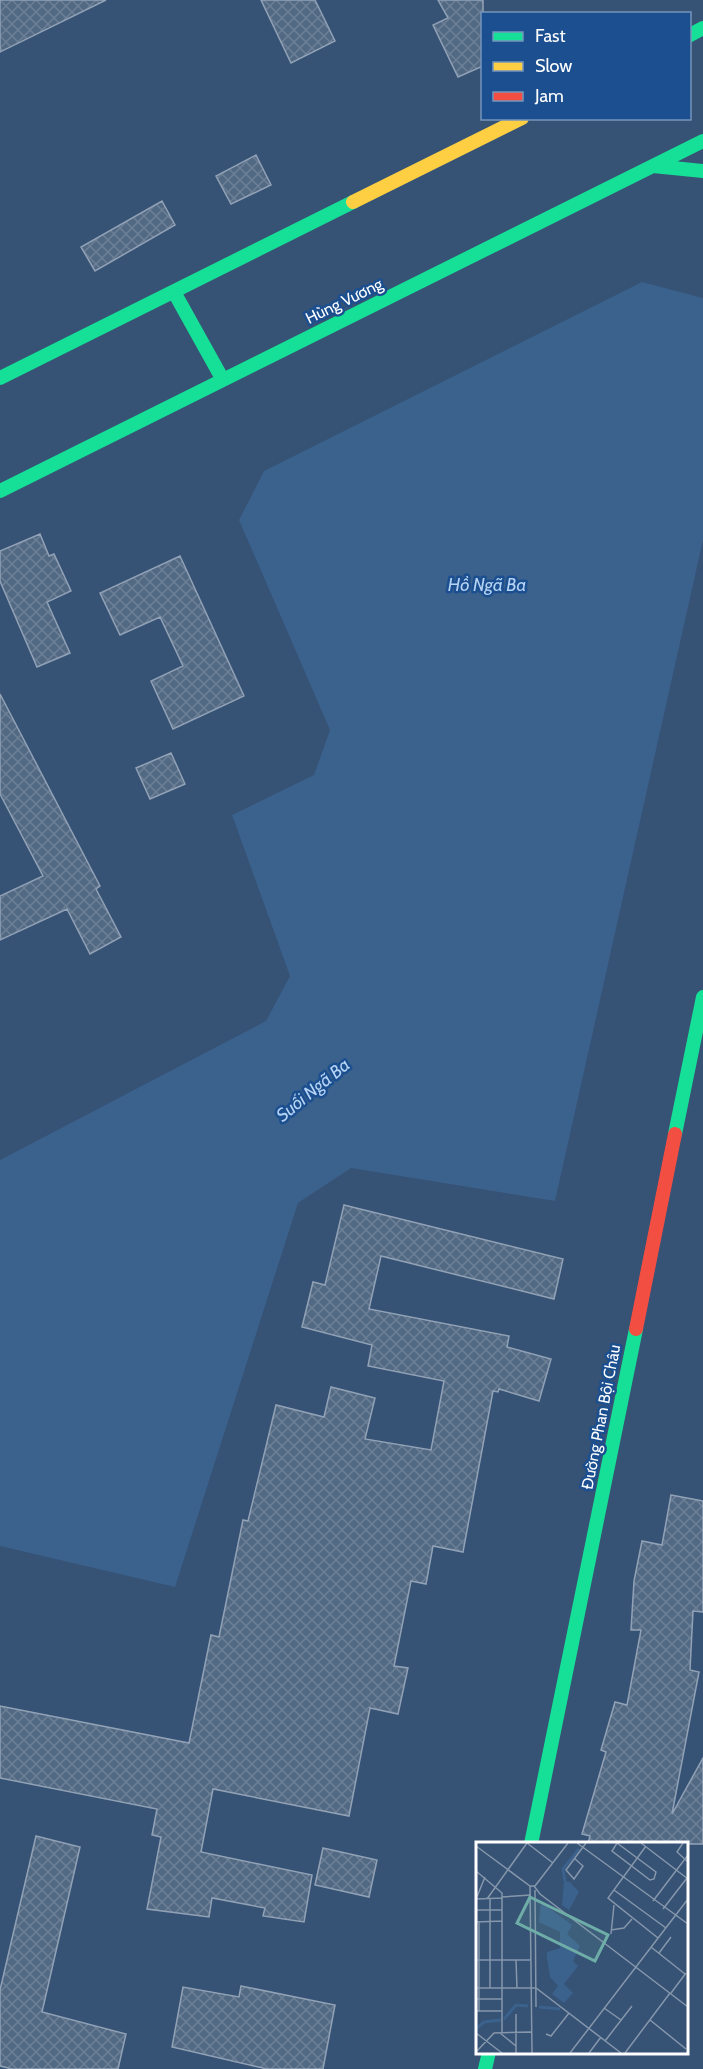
<svg xmlns="http://www.w3.org/2000/svg" width="703" height="2069" font-family="Cabin,sans-serif">
	<style>
		.water { fill: #3b618d }
		.building { fill: url(#building-cross-hatch); stroke: #92a2b6; stroke-width: 1.5 }
		.lines { fill: none; stroke-linecap: round; stroke-linejoin: round }
		.fast { stroke: #16e098; stroke-width: 14 }
		.slow { stroke: #ffcf43; stroke-width: 14 }
		.jam { stroke: #f24e42; stroke-width: 14 }
		.labels { text-anchor: middle; dominant-baseline: central; stroke-width: 5; stroke-linejoin: round; paint-order: stroke }
		.street-label { font-size: 16px; fill: #fff; stroke: #1b4f8f }
		.water-label { font-size: 18px; font-style: italic; fill: #b5d3f5; stroke: #1b4f8f }
		.inset-river { fill: none; stroke: #3b618d; stroke-width: 3 }
		.inset-road { fill: none; stroke: #8697ac; stroke-width: 1.5 }
		.view { fill: #6fada8; fill-opacity: 0.15; stroke: #6fada8; stroke-width: 3 }
		.inset-edge { fill: none; stroke: #fff; stroke-width: 3 }
	</style>
	<defs>
		<pattern id="building-cross-hatch" width="8" height="8" patternUnits="userSpaceOnUse" patternTransform="scale(1.5)"><rect width="8" height="8" fill="#526984"/><path d="M0 0l8 8M0 8l8-8" fill="none" stroke="#6c8096"/></pattern>
	</defs>
	<rect width="100%" height="100%" fill="#365274"/>
	<path class="water" d="M 642,282 L 703,298 L 703,540 L 555,1201 L 351,1168 L 298,1203 L 175,1587 L 0,1546 L 0,1160 L 266,1021 L 290,976 L 232,815 L 314,775 L 330,730 L 239,520 L 264,471 Z"/>
	<path class="building" d="M 0,0 L 106,0 L 0,52 Z
		M 261,0 L 315,0 L 335,41 L 291,63 Z
		M 438,0 L 483,0 L 483,66 L 458,77 L 433,25 L 448,18 Z
		M 256,155 L 271,185 L 231,204 L 216,176 Z
		M 162,201 L 175,225 L 95,271 L 81,247 Z
		M 40,534 L 49,556 L 54,554 L 71,591 L 47,602 L 70,653 L 37,667 L 0,581 L 0,551 Z
		M 180,556 L 244,696 L 173,729 L 151,681 L 183,666 L 160,617 L 120,635 L 100,593 Z
		M 0,694 L 100,886 L 96,889 L 121,937 L 90,954 L 67,909 L 0,940 L 0,896 L 43,876 L 0,794 Z
		M 171,753 L 185,784 L 150,799 L 136,768 Z
		M 344,1205 L 563,1259 L 554,1299 L 381,1256 L 369,1309 L 509,1336 L 507,1347 L 551,1359 L 539,1401 L 499,1389 L 498,1392 L 493,1391 L 463,1552 L 433,1546 L 426,1584 L 411,1581 L 394,1666 L 408,1668 L 398,1714 L 370,1708 L 349,1816 L 213,1789 L 201,1852 L 312,1875 L 304,1922 L 263,1916 L 265,1908 L 212,1898 L 209,1917 L 147,1909 L 161,1837 L 152,1835 L 157,1809 L 0,1778 L 0,1706 L 189,1743 L 211,1635 L 219,1637 L 243,1520 L 248,1521 L 276,1405 L 324,1417 L 331,1387 L 375,1398 L 365,1439 L 431,1450 L 444,1381 L 368,1366 L 372,1345 L 302,1327 L 313,1282 L 325,1285 Z
		M 671,1495 L 703,1501 L 703,1612 L 693,1611 L 690,1670 L 699,1672 L 672,1814 L 703,1758 L 703,1844 L 588,1844 L 590,1836 L 582,1834 L 606,1752 L 601,1750 L 615,1702 L 627,1705 L 641,1630 L 631,1630 L 634,1581 L 642,1541 L 662,1545 Z
		M 36,1836 L 80,1847 L 42,2012 L 126,2034 L 118,2069 L 12,2069 L 0,2066 L 0,1990 Z
		M 323,1848 L 377,1860 L 369,1897 L 315,1885 Z
		M 241,1986 L 335,2005 L 323,2069 L 267,2069 L 172,2047 L 183,1987 L 239,1997 Z"/>
	<g class="lines">
		<path class="fast" d="M 690,35 L 703,28
			M 653,166 L 703,171
			M 174,292 L 223,380
			M 0,378 L 353,202
			M 0,491 L 703,141
			M 675,1134 L 703,997
			M 531,1844 L 636,1329
			M 485,2069 L 489,2052"/>
		<path class="slow" d="M 353,202 L 522,118"/>
		<path class="jam" d="M 636,1329 L 675,1134"/>
	</g>
	<g class="labels">
		<g class="street-label">
			<text transform="translate(344 301) rotate(-26)">Hùng Vương</text>
			<text transform="translate(601 1417) rotate(-79)">Đường Phan Bội Châu</text>
		</g>
		<g class="water-label">
			<text x="487" y="585">Hồ Ngã Ba</text>
			<text transform="translate(313 1090) rotate(-39)">Suối Ngã Ba</text>
		</g>
	</g>
	<g transform="translate(476 1842)">
		<rect width="212" height="212" fill="#365274"/>
		<path d="M 88,39 L 94,40 L 103,50 L 93,68 L 86,63 ZM 65,60 L 96,83 L 91,92 L 104,104 L 97,119 L 102,124 L 88,142 L 97,151 L 88,161 L 76,152 L 82,144 L 74,135 L 71,116 L 71,110 L 84,106 L 84,90 L 63,80 Z" fill="#3b618d"/>
		<path class="inset-river" d="M 89,40 L 87,27 L 103,7M 63,165 L 84,167M 28,177 L 40,163 L 52,164M 0,187 L 8,180 L 25,178"/>
		<path class="inset-road" d="M 51,1 L 77,21M 101,1 L 212,82M 141,1 L 180,30 L 178,37 L 174,38 L 136,9 ZM 165,1 L 212,37M 207,1 L 201,10 L 212,20M 0,4 L 54,44 L 58,44 L 64,52 L 212,165M 170,4 L 132,56 L 182,96M 98,16 L 107,24 L 98,37 L 90,28 L 110,1M 0,29 L 26,51 L 26,190M 54,44 L 56,211M 59,44 L 92,1M 59,48 L 60,165M 138,48 L 190,86M 26,55 L 55,53M 0,57 L 26,56M 0,57 L 9,35M 11,57 L 51,1M 14,57 L 14,146M 177,59 L 212,13M 187,67 L 211,36M 0,68 L 26,68M 3,79 L 3,169M 0,80 L 26,79M 135,88 L 148,86 L 156,77M 135,92 L 138,63M 175,105 L 209,132M 183,111 L 195,95M 0,118 L 55,118M 40,118 L 41,146M 0,146 L 60,146 L 145,211M 195,151 L 210,131M 0,157 L 26,157M 128,166 L 145,178M 0,169 L 26,169M 174,178 L 210,207M 0,191 L 26,211M 24,191 L 40,204M 70,192 L 75,194 L 93,171M 129,199 L 156,164M 0,210 L 18,191 L 55,190M 40,211 L 40,172M 94,211 L 212,57M 113,211 L 125,195M 149,211 L 194,151"/>
		<path class="view" d="M 54,55 L 132,93 L 119,119 L 41,81 Z"/>
		<rect width="212" height="212" class="inset-edge"/>
	</g>
	<rect x="481" y="12" width="210" height="108" fill="#1b4f8f" stroke="#7695bc" stroke-width="1.5"/>
	<rect x="493" y="32" width="30" height="9" fill="#16e098" stroke="#7695bc" stroke-width="1.5"/>
	<text x="535" y="42" font-size="18" fill="#ffffff">Fast</text>
	<rect x="493" y="62" width="30" height="9" fill="#ffcf43" stroke="#7695bc" stroke-width="1.5"/>
	<text x="535" y="72" font-size="18" fill="#ffffff">Slow</text>
	<rect x="493" y="92" width="30" height="9" fill="#f24e42" stroke="#7695bc" stroke-width="1.5"/>
	<text x="535" y="102" font-size="18" fill="#ffffff">Jam</text>
</svg>
